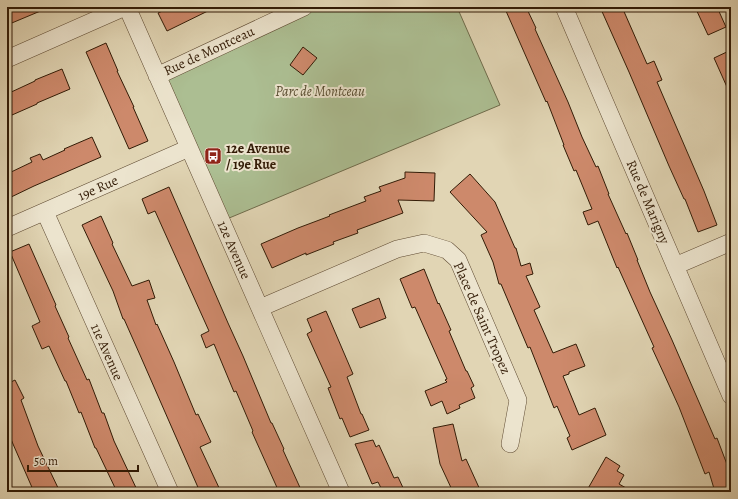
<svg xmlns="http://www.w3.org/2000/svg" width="738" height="499" font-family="Alegreya,serif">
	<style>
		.green { fill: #acbe92; stroke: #6f6c4c }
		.building { fill: #cd896b; stroke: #321b06 }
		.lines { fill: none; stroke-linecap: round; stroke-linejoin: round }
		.street-casing { stroke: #5e4a32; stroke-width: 18 }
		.street { stroke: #ece4ce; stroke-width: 17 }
		.labels { text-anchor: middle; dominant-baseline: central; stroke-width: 4; stroke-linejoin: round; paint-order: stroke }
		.street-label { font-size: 14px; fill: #321b06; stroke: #ece4ce }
		.park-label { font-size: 14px; font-style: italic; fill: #574c30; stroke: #ece4ce }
		.poi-label { font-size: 14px; font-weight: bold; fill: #321b06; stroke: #ece4ce; text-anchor: start }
	</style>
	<rect width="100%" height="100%" fill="#e1d5b4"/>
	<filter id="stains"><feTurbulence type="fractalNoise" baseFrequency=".005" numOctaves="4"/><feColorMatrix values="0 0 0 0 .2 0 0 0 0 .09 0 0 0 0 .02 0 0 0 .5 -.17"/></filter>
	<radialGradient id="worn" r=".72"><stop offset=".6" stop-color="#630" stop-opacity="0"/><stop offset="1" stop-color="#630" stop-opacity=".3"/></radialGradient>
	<path class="green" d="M 304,7 L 457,7 L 500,105 L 222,221 L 157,76 Z"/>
	<path class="building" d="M 7,7 L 50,7 L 7,25 Z
		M 171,7 L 216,7 L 167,31 L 158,13 Z
		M 515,7 L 526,7 L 536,28 L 535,29 L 568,102 L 582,137 L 596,167 L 598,166 L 609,194 L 608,194 L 626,234 L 627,233 L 638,260 L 637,260 L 650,292 L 672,340 L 715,439 L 717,438 L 731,475 L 731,492 L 715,492 L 709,472 L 705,474 L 679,407 L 664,374 L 652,348 L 654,347 L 618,267 L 617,268 L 598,221 L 588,225 L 583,212 L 592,209 L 576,170 L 574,171 L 563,145 L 564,145 L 547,101 L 546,102 L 506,11 Z
		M 600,7 L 622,7 L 647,64 L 654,61 L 662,80 L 657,82 L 704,191 L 717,225 L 698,232 L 685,199 L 684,199 L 669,166 L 629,72 Z
		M 695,7 L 717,7 L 726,27 L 708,35 Z
		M 106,43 L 118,71 L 117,71 L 134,107 L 133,107 L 148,141 L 129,149 L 86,52 Z
		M 303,47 L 317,58 L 303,75 L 290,65 Z
		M 731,50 L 731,96 L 714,58 Z
		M 62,69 L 70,89 L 37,103 L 37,104 L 12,115 L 7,105 L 7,94 L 35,81 L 35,80 Z
		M 92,137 L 101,157 L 34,186 L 7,199 L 7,174 L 32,162 L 30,158 L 40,154 L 43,160 L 65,150 L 64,149 Z
		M 405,172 L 435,173 L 434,201 L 398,200 L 403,213 L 357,230 L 358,233 L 333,242 L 334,244 L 306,255 L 306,253 L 272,268 L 261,244 L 298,228 L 330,216 L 329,215 L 366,201 L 364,197 L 381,191 L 379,187 L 405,178 Z
		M 470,174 L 495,202 L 515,248 L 516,248 L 521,266 L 530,263 L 533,274 L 526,276 L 540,307 L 534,310 L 553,353 L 576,344 L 585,366 L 569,372 L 569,374 L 563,376 L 579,415 L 595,408 L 606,435 L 572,450 L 567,438 L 570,436 L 557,406 L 554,408 L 530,347 L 528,348 L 501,284 L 499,284 L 493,262 L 481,235 L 487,232 L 450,192 Z
		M 169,187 L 228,323 L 243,356 L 271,423 L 272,423 L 284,449 L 283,450 L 302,492 L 279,492 L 252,432 L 253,431 L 236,391 L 234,392 L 214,344 L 206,348 L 201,335 L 209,331 L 155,211 L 148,214 L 142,199 Z
		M 101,216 L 113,243 L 112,244 L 132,286 L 149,280 L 155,298 L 147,300 L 156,325 L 157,324 L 174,362 L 196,415 L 198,414 L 211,442 L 200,447 L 221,492 L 200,492 L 186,460 L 140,355 L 124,319 L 123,319 L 113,291 L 82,225 Z
		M 29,244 L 56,305 L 55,306 L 69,337 L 68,338 L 87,380 L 89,379 L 102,413 L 104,413 L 114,441 L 138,492 L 117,492 L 96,448 L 95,448 L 81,412 L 79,413 L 66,381 L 65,381 L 49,346 L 42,349 L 32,326 L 40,322 L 10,252 Z
		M 424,269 L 438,304 L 439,303 L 451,330 L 449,331 L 466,371 L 467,371 L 474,386 L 471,388 L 475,398 L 459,405 L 460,408 L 447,414 L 442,401 L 431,406 L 425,391 L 447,382 L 445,380 L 447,379 L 415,307 L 412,308 L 400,279 Z
		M 379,298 L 386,318 L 360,328 L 352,309 Z
		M 326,311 L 353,374 L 347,377 L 361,414 L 362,414 L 369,430 L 350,437 L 342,418 L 340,419 L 328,388 L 331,387 L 307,334 L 312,331 L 307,319 Z
		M 15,380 L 24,398 L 21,400 L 38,446 L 60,492 L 34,492 L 13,444 L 7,429 L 7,384 Z
		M 453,424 L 462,461 L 466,459 L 481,492 L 453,492 L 440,464 L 433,428 Z
		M 373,440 L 376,447 L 379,445 L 394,478 L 398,477 L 405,492 L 383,492 L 378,482 L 372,484 L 355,444 Z
		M 606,457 L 620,466 L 617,471 L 624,475 L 619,484 L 633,492 L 586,492 Z"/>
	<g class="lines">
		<defs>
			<path id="street" d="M 127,7 L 341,492
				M 564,7 L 731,396
				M 7,59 L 125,7
				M 157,76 L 304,7
				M 45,212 L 170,492
				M 7,228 L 189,148
				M 675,266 L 731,242
				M 260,308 L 397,249 L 424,243 L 447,250 L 458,260 L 518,400 L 510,444"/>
		</defs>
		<use href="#street" class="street-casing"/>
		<use href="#street" class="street"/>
	</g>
	<defs>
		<symbol id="bus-square" viewBox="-11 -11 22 22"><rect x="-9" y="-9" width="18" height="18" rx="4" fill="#8f2418" stroke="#ece4ce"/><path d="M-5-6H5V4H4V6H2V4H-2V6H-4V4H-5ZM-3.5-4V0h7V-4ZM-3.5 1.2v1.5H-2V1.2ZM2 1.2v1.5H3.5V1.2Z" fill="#fff"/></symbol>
	</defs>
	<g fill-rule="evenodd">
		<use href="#bus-square" x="203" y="146" width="20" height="20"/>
	</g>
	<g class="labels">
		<g class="street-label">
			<text transform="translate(209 51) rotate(-25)">Rue de Montceau</text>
			<text transform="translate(98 188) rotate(-24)">19e Rue</text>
			<text transform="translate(648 202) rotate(67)">Rue de Marigny</text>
			<text transform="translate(234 250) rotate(66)">12e Avenue</text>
			<text transform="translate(482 318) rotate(66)">Place de Saint Tropez</text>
			<text transform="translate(107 352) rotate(66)">11e Avenue</text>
		</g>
		<g class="park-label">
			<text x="320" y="91">Parc de Montceau</text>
		</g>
		<g class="poi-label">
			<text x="226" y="148">12e Avenue<tspan x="226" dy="16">/ 19e Rue</tspan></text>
		</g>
	</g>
	<rect width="738" height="499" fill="none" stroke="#e1d5b4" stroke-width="24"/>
	<rect x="8" y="8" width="722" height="483" fill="none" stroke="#321b06" stroke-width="2"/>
	<rect x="12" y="12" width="714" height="475" fill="none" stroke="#321b06"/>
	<path d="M28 465v6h110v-6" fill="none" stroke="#321b06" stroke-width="2"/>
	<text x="34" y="465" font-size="12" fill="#321b06" stroke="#ece4ce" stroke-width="3" paint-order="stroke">50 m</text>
	<rect width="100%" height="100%" filter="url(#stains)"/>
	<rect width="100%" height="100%" fill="url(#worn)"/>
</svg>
